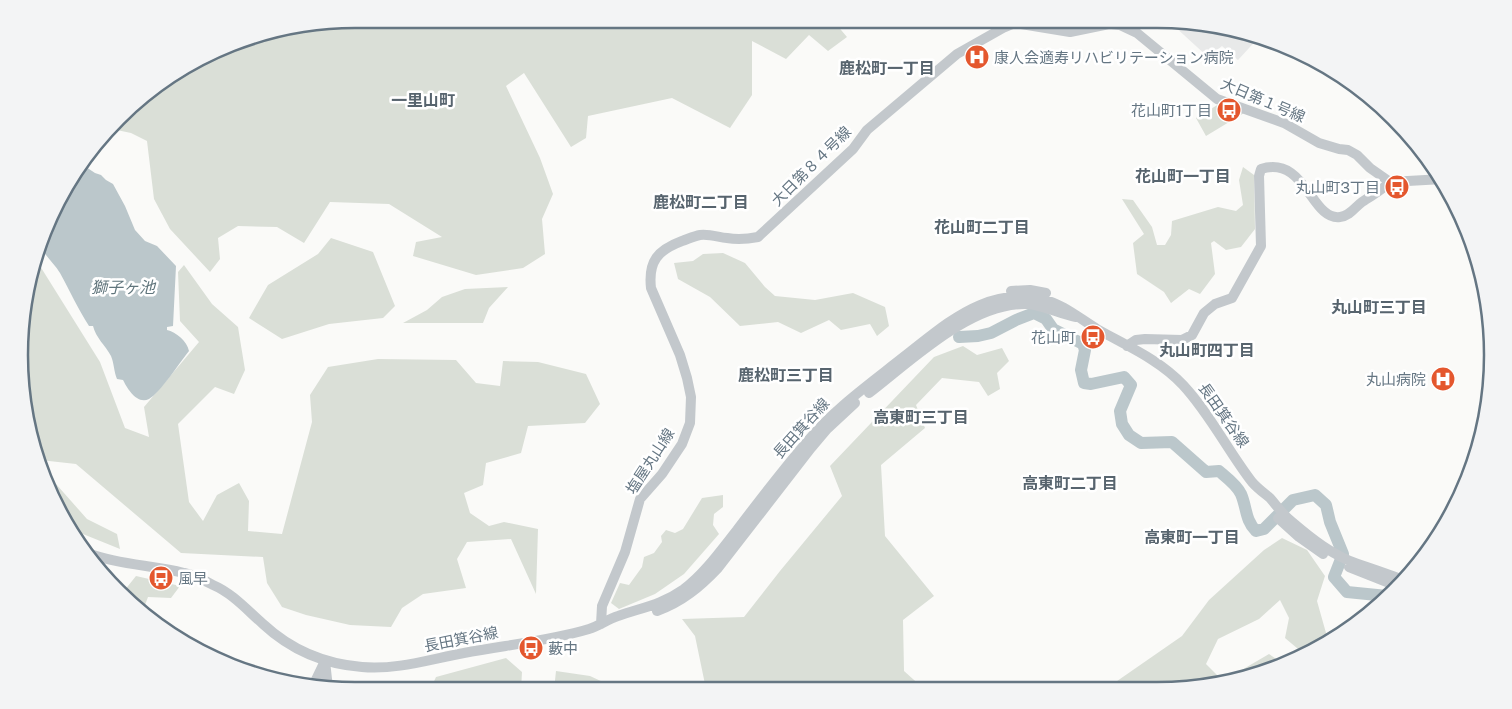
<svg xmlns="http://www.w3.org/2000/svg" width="1512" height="709" font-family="'Public Sans','Noto Sans JP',sans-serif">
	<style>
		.built { fill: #e8e9e9 }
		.green { fill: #dadfd7 }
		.water { fill: #bbc7cb }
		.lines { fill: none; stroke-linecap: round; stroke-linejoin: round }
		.river { stroke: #bbc7cb; stroke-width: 12 }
		.minor { stroke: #c3c8cc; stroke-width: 10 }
		.labels { text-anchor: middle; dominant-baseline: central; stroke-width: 5; stroke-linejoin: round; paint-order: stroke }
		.poi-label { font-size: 15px; fill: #657683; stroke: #fff; text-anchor: end }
		.street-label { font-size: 15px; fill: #657683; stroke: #fff }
		.neighbourhood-label { font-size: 16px; font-weight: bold; fill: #57646e; stroke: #fff }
		.water-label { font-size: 16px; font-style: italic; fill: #60757c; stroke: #fff }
		.rim { fill: none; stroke: #657683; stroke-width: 2.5 }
	</style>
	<rect width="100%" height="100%" fill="#fafaf8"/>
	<path class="built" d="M 1173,20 L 1223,25 L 1260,36 L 1238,60 L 1222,46 L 1208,57 L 1173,25 Z"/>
	<path class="green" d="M 354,19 L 837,19 L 836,24 L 847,37 L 828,51 L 809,35 L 786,59 L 752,41 L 752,95 L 730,128 L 672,98 L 588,116 L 586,138 L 571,147 L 524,73 L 506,86 L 540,158 L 553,194 L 542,219 L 545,254 L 523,268 L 476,275 L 413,256 L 416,242 L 442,237 L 389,204 L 330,202 L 304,243 L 277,227 L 238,226 L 218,238 L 220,259 L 210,272 L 170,229 L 154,199 L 147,141 L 131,133 L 112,129 L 150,88 L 246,37 Z
		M 1219,104 L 1244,113 L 1206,136 L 1196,118 Z
		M 1243,167 L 1254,175 L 1255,229 L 1241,247 L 1226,250 L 1214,241 L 1211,243 L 1215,274 L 1200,294 L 1189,289 L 1171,303 L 1164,292 L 1137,274 L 1133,243 L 1144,234 L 1122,199 L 1133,200 L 1152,227 L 1157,245 L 1165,245 L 1171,235 L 1172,221 L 1218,207 L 1236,211 L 1243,205 L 1239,180 Z
		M 331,238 L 373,252 L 395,306 L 383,318 L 329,324 L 282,339 L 249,318 L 268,285 L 318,254 Z
		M 723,253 L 745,263 L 765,287 L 775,296 L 815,300 L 853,293 L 885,307 L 889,326 L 877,336 L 870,324 L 841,330 L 829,320 L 801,333 L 778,322 L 740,326 L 710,297 L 678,279 L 674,263 L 693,261 L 703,254 Z
		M 35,258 L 100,362 L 125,428 L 149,437 L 144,407 L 199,342 L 180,321 L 178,272 L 184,265 L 212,304 L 238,327 L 245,370 L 234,394 L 215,387 L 178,424 L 189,502 L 203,521 L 217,495 L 239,483 L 249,501 L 248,531 L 282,534 L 312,422 L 310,395 L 328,367 L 378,359 L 456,360 L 476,383 L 500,386 L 503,361 L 538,362 L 586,374 L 600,404 L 585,423 L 528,426 L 521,453 L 486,463 L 483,485 L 464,493 L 470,513 L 489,526 L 504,522 L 538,529 L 536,594 L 511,539 L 467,542 L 457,559 L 466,588 L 423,594 L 402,608 L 391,627 L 350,625 L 306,615 L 282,607 L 267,583 L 263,557 L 181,553 L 76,464 L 40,460 L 22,399 L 25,289 Z
		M 508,287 L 489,308 L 483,323 L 403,323 L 427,310 L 442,297 L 465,289 Z
		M 963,346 L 977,355 L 1002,348 L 1009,361 L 997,373 L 1000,389 L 988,396 L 979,382 L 942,378 L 916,405 L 925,428 L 881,465 L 885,536 L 934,596 L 903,620 L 904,671 L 923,688 L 706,689 L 695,636 L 682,619 L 744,617 L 780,571 L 842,496 L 830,466 L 934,357 Z
		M 47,483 L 56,484 L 87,519 L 117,534 L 120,549 L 73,530 L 54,503 Z
		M 723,495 L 723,507 L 714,514 L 713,525 L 719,534 L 684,574 L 655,594 L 619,609 L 611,603 L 620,583 L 629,585 L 642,567 L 644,557 L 654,553 L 662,542 L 661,536 L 666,530 L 675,533 L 683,529 L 702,498 Z
		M 1282,538 L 1307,550 L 1325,576 L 1317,601 L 1328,640 L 1304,654 L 1285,638 L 1289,618 L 1280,600 L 1259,619 L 1218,639 L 1206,664 L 1223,681 L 1269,654 L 1285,665 L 1202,687 L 1107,688 L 1182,636 L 1209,600 L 1264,550 Z
		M 136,576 L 180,586 L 171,598 L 148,597 L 142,613 L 116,590 L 124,591 Z
		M 506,658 L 522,672 L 521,690 L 430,690 L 436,677 Z
		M 556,671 L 590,676 L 618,689 L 592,689 L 590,688 L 587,689 L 554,690 Z"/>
	<path class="water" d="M 80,163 L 95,173 L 101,175 L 106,180 L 113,184 L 125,206 L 135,230 L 145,241 L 157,246 L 176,266 L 173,326 L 167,327 L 167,330 C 176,332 187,341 189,351 C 180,362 160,393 149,399 C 137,405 127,388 123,380 L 117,379 C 114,372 114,363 111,356 C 105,345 96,338 93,326 L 89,326 C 78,309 70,291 60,273 C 54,263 44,255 39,244 L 44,226 L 75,168 Z"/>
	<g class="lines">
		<path class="river" d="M 959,337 L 978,336 L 991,333 L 1016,320 L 1034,313 L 1046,319 L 1053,329 L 1083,344 L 1085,350 L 1081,370 L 1084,383 L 1091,384 L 1124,377 L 1131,385 L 1120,411 L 1122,424 L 1129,435 L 1141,443 L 1172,442 L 1206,472 L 1219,471 C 1226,477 1237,485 1241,494 C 1247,508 1245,520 1256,531 L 1264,529 L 1293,500 L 1315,495 L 1326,505 L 1330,522 L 1343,554 L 1334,577 L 1347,592 L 1387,596"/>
		<path class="minor" d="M 1011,291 L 1030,290 L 1046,293
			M 1127,346 L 1136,340 L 1145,339 L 1182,340 L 1192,335 L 1204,313 L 1215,304 L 1232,298 L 1261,246 L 1259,176 L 1261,169 C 1306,155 1311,221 1340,217 C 1350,216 1355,207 1362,202 C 1372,195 1381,191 1390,182
			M 869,393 C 911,361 971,302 1027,304 C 1044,305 1059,314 1076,317
			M 1278,518 L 1299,537 L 1323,554
			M 90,554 C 120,565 153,565 184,573 C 193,575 204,580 213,585 C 232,593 247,610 263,624 C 291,650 324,664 362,667 C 398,670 430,659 464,653 C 506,645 549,641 589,629 C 599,626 608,619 618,616 C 644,607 661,605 684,589 C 705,573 721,550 737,530 C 759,501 782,471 806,443 C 833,410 868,385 901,359 C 926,340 951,317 980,305 C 999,297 1021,294 1042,299 C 1063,304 1079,318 1097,329 C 1127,346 1160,360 1183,385 C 1210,414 1228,451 1252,482 C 1257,488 1264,493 1270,498 C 1277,506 1283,515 1291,521 C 1311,538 1333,556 1358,564 C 1373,569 1388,574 1403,580
			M 1349,567 L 1397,586
			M 657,611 C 682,602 700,587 718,568 L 811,448 L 827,429 L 855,403
			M 601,624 L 602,606 L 625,552 L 640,499 L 662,474 L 682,444 L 690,423 L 691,397 L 687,378 L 680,355 L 651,288 C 648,261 658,250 682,241 C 688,239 694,236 700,235 C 710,234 718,237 727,238 C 738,240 748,239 758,237 L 853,149 L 867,130 L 957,54 L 1003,28 L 1015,23 L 1070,32 L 1109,24 L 1120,25 L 1137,33 L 1217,99 L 1284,123 L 1319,143 L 1339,149 L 1348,150 L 1357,155 L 1370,168 L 1390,182 L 1443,179
			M 325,661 L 328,688
			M 313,686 L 325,661"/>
	</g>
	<defs>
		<symbol id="hospital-disc" viewBox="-11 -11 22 22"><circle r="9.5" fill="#e4572e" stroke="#fff"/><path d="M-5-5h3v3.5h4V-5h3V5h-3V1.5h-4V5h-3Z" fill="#fff"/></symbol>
		<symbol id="bus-disc" viewBox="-11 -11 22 22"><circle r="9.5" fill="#e4572e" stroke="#fff"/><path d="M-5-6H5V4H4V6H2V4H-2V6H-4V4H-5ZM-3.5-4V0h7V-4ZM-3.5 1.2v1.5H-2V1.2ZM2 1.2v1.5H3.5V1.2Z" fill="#fff"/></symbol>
	</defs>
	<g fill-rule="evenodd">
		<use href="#hospital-disc" x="963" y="43" width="28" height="28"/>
		<use href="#bus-disc" x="1215" y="96" width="28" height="28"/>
		<use href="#bus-disc" x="1383" y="173" width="28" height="28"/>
		<use href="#bus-disc" x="1079" y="323" width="28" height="28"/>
		<use href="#hospital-disc" x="1429" y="365" width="28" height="28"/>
		<use href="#bus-disc" x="147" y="564" width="28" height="28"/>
		<use href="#bus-disc" x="517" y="634" width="28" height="28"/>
	</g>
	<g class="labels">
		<g class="poi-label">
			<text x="994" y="57" text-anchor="start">康人会適寿リハビリテーション病院</text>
			<text x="1212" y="110">花山町1丁目</text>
			<text x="1380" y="187">丸山町3丁目</text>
			<text x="1076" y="337">花山町</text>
			<text x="1426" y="379">丸山病院</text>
			<text x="178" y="578" text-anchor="start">風早</text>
			<text x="548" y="648" text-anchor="start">藪中</text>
		</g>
		<g class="street-label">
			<text transform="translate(1263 100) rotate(23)">大日第１号線</text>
			<text transform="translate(811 166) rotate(-45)">大日第８４号線</text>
			<text transform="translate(1224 415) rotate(55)">長田箕谷線</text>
			<text transform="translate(801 428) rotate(-48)">長田箕谷線</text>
			<text transform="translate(650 461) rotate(-57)">塩屋丸山線</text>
			<text transform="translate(461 639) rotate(-11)">長田箕谷線</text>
		</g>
		<g class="neighbourhood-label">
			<text x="887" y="68">鹿松町一丁目</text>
			<text x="423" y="100">一里山町</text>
			<text x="1183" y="176">花山町一丁目</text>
			<text x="701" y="202">鹿松町二丁目</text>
			<text x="982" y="227">花山町二丁目</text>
			<text x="1379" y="307">丸山町三丁目</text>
			<text x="1207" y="350">丸山町四丁目</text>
			<text x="786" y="375">鹿松町三丁目</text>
			<text x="921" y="417">高東町三丁目</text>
			<text x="1070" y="483">高東町二丁目</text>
			<text x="1192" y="537">高東町一丁目</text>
		</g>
		<g class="water-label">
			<text x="123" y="287">獅子ヶ池</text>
		</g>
	</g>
	<path d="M0 0H1512V709H0ZM355 28H1157A327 327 0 0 1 1484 355V355A327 327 0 0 1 1157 682H355A327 327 0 0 1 28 355V355A327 327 0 0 1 355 28Z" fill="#f3f4f5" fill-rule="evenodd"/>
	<path class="rim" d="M355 28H1157A327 327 0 0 1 1484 355V355A327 327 0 0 1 1157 682H355A327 327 0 0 1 28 355V355A327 327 0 0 1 355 28Z"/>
</svg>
